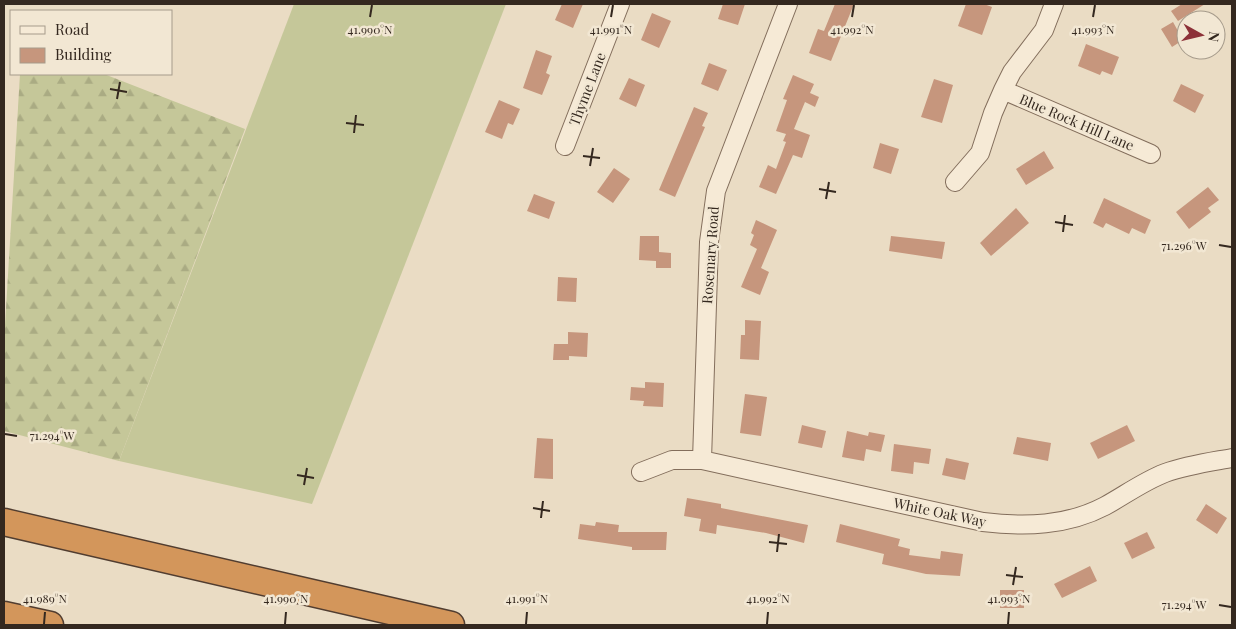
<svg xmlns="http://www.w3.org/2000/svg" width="1236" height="629" font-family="'Playfair Display',serif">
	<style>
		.grass { fill: #c5c799 }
		.forest { fill: url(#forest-firs) }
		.building { fill: #c6967d }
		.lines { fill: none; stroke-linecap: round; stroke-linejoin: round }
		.minor-casing { stroke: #836e5c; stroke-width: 20 }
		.highway-casing { stroke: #513d30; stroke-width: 29 }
		.minor { stroke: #f6ead6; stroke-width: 18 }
		.highway { stroke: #d3965b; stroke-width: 26 }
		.ticks { fill: none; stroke: #34281f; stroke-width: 2 }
		.labels { text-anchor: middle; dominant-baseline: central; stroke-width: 5; stroke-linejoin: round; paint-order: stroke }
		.street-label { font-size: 14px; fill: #34281f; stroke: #f2e7d3 }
		.ticks-label { font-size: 12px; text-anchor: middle; fill: #34281f; stroke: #f2e7d3; stroke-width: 5; stroke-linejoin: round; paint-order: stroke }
	</style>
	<defs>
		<pattern id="forest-firs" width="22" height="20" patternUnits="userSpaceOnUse" patternTransform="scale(1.25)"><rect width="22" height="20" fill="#c5c799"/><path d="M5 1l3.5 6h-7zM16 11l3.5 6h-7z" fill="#aaab83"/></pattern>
	</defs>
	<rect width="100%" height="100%" fill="#eadcc4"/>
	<path class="grass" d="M 294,4 L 506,4 L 312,504 L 119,461 Z"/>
	<path class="forest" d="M 20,74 L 104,74 L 245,129 L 119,461 L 4,431 L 4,342 Z"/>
	<path class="building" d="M 562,4 L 583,4 L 573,28 L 555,20 Z
		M 723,4 L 745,4 L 738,25 L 718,19 Z
		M 835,4 L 854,4 L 831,61 L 809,53 L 818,29 L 824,31 Z
		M 966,4 L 984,4 L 992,7 L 982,35 L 958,26 Z
		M 1182,4 L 1205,4 L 1178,21 L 1171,11 Z
		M 652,13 L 671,21 L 659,48 L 641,40 Z
		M 1173,22 L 1183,40 L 1172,47 L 1161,29 Z
		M 1086,44 L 1119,57 L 1112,75 L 1102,71 L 1100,75 L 1078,66 Z
		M 536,50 L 552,56 L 546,73 L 550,75 L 542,95 L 523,88 Z
		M 709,63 L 727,70 L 718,91 L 701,84 Z
		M 793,75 L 814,84 L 810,93 L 819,97 L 815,107 L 805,102 L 800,114 L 794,129 L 810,135 L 802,158 L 793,155 L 776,194 L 759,187 L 768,165 L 776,169 L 786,142 L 783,141 L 786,134 L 776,131 L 787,100 L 783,99 Z
		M 629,78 L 645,85 L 636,107 L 619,99 Z
		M 934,79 L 953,85 L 942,123 L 921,117 Z
		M 1181,84 L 1204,95 L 1195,113 L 1173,101 Z
		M 499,100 L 520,109 L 513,125 L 508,123 L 502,139 L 485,132 Z
		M 694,107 L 708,113 L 702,126 L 705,127 L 675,197 L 659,190 Z
		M 880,143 L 899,149 L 891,174 L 873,168 Z
		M 1044,151 L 1054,168 L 1026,185 L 1016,169 Z
		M 614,168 L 630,179 L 613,203 L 597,192 Z
		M 1208,187 L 1219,200 L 1208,208 L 1211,212 L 1189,229 L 1176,212 Z
		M 534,194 L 555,202 L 549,219 L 527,211 Z
		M 1104,198 L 1151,220 L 1145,234 L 1132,228 L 1129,234 L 1106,223 L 1103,228 L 1093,223 Z
		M 1016,208 L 1029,223 L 991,256 L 980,243 Z
		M 756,220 L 777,230 L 761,268 L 769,272 L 760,295 L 741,287 L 757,249 L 750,245 L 754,235 L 751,233 Z
		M 640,236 L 659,236 L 659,252 L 671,253 L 671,268 L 656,268 L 656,261 L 639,260 Z
		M 891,236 L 945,242 L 942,259 L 889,251 Z
		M 558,277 L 577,278 L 576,302 L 557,301 Z
		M 745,320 L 761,321 L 759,360 L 740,359 L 741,335 L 745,335 Z
		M 568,332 L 588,333 L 587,357 L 569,356 L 569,360 L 553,360 L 554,344 L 568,344 Z
		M 645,382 L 664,383 L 663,407 L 643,406 L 644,401 L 630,400 L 631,387 L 645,388 Z
		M 745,394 L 767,397 L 761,436 L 740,433 Z
		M 802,425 L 826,431 L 822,448 L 798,443 Z
		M 1127,425 L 1135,441 L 1098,459 L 1090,443 Z
		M 847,431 L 868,436 L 869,432 L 885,435 L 881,452 L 866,449 L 864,461 L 842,457 Z
		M 1017,437 L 1051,443 L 1048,461 L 1013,454 Z
		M 537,438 L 553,439 L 553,479 L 534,478 Z
		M 894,444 L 931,449 L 929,464 L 914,462 L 913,474 L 891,471 Z
		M 946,458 L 969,463 L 965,480 L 942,475 Z
		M 687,498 L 721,504 L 721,508 L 808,525 L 804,543 L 766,533 L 717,525 L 716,534 L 699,531 L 701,519 L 684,516 Z
		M 1206,504 L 1227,518 L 1217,534 L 1196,520 Z
		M 596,522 L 619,525 L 618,532 L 667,532 L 666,550 L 632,550 L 632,547 L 578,539 L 580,524 L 595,526 Z
		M 840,524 L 900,539 L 898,546 L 910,549 L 909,555 L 940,559 L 941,551 L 963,554 L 960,576 L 926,574 L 882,564 L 884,554 L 836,542 Z
		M 1147,532 L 1155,548 L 1132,559 L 1124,543 Z
		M 1090,566 L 1097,581 L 1062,598 L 1054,584 Z
		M 1000,590 L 1024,590 L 1024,608 L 1000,608 Z"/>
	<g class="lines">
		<defs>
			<path id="minor" d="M 1003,90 L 1151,154
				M 565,146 L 620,4
				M 955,182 L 980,153 L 993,113 L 1003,90 L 1012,72 L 1044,30 L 1054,4
				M 702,460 L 709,242 L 716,191 L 788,4
				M 641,472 L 672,460 L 702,460 L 983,522 C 1025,527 1067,526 1105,506 C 1125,495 1144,481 1165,473 C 1187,465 1210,462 1232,458"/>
			<path id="highway" d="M 4,522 L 451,625
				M 4,615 L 50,625"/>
		</defs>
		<use href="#minor" class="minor-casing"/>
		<use href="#highway" class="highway-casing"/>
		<use href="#minor" class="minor"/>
		<use href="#highway" class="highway"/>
	</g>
	<path class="ticks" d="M 370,17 L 372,5M 611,17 L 613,5M 852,17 L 854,5M 1093,17 L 1095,5M 110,89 L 127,92M 117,99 L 120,82M 346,123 L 364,125M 354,133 L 356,115M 583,156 L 600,158M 590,166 L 593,148M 819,189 L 836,192M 826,199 L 829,182M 1055,222 L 1073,225M 1063,232 L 1065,215M 1219,245 L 1231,247M 5,434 L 17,436M 297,475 L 314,478M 304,485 L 307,468M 533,508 L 550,511M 541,518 L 543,501M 769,542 L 787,544M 777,552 L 779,534M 1006,575 L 1023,577M 1013,585 L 1016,567M 1219,605 L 1231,607M 44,624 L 45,612M 285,624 L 286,612M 526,624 L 527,612M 767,624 L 768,612M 1008,624 L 1009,612"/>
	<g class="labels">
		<g class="street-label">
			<text transform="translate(587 89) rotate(-69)">Thyme Lane</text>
			<text transform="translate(1077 122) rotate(23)">Blue Rock Hill Lane</text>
			<text transform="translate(710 255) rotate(-86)">Rosemary Road</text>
			<text transform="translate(940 512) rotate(12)">White Oak Way</text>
		</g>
	</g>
	<g class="ticks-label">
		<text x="370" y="34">41.990°N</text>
		<text x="611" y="34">41.991°N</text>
		<text x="852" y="34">41.992°N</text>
		<text x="1093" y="34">41.993°N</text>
		<text x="1184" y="250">71.296°W</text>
		<text x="52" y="440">71.294°W</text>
		<text x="45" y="603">41.989°N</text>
		<text x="286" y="603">41.990°N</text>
		<text x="527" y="603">41.991°N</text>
		<text x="768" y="603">41.992°N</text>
		<text x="1009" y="603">41.993°N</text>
		<text x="1184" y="609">71.294°W</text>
	</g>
	<rect width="1236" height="629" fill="none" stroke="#34281f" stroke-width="10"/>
	<rect x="10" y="10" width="162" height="65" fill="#f2e7d3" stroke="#a69b8b"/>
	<rect x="20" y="26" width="25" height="8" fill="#f6ead6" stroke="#a69b8b"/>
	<text x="55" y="35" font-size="15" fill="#34281f">Road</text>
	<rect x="20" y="48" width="25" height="15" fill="#c6967d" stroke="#a69b8b"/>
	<text x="55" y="60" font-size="15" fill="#34281f">Building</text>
	<g transform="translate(1201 35) rotate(98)"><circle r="24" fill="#f2e7d3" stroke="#a69b8b"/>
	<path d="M0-4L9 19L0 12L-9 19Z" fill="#8d3138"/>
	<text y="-8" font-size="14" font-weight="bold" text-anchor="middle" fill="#34281f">N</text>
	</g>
</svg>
